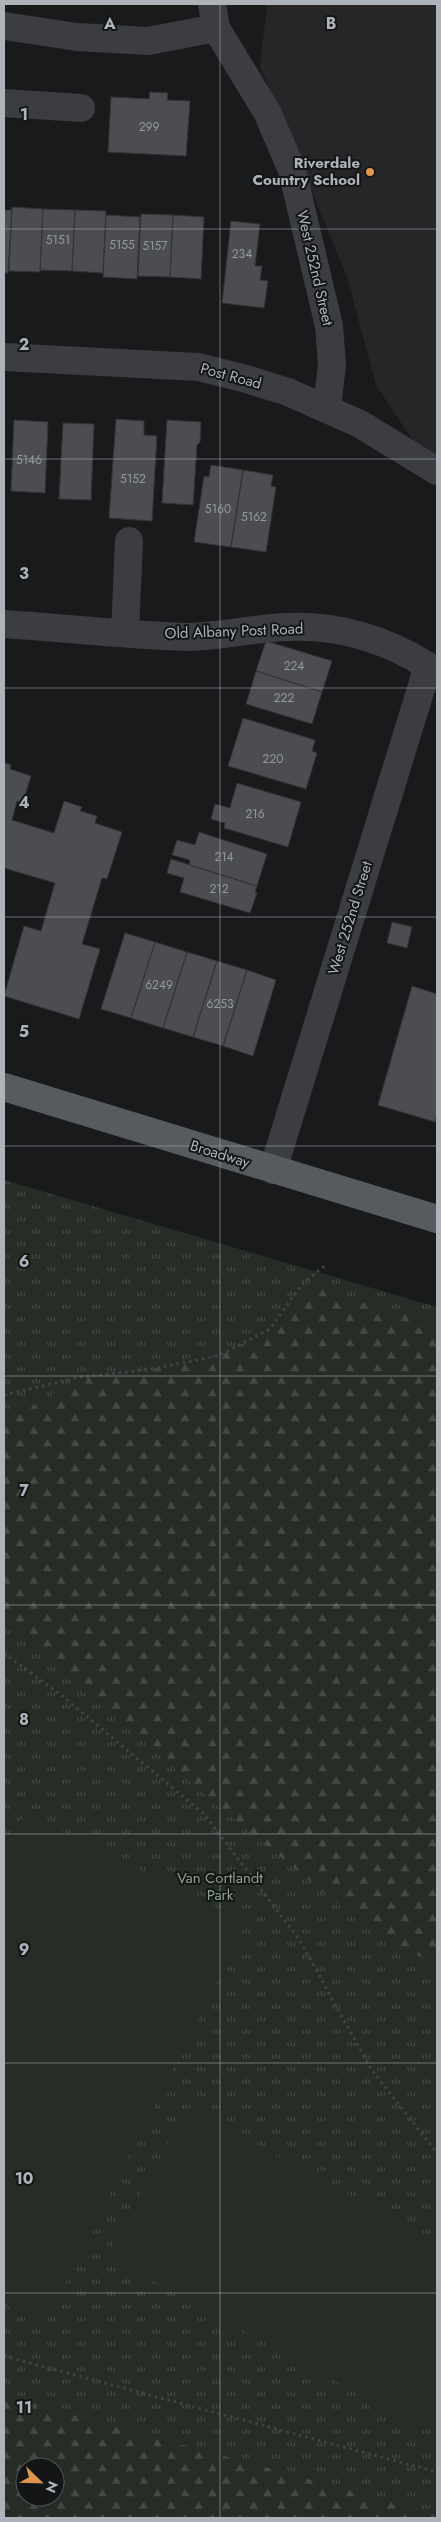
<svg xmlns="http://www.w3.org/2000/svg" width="441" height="2522" font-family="Jost,sans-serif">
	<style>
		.built { fill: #262628 }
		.grass { fill: url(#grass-tufts); fill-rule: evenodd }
		.forest { fill: url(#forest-firs); fill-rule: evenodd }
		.pitch { fill: #262d26 }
		.building { fill: #4c4d50; stroke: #343437 }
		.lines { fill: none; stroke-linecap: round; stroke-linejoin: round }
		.path { stroke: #414447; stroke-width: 3; stroke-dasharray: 2.5 4; stroke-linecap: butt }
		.minor { stroke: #3b3d40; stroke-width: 28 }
		.major { stroke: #575a5e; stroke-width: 28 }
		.grid { fill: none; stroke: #adb3b9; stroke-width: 1; stroke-opacity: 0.55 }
		.poi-dot { fill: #de954e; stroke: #141516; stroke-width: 2 }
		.labels { text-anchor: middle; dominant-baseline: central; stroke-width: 4; stroke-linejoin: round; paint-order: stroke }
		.number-label { font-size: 12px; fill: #959a9f }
		.poi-label { font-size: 15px; font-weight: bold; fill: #adb3b9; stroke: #141516; text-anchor: end }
		.street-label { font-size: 15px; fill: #adb3b9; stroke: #141516 }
		.park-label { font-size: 15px; fill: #8aa287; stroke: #141516 }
		.grid-label { font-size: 16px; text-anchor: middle; font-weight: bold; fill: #adb3b9; stroke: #141516; stroke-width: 4; stroke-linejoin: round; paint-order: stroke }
	</style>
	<defs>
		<pattern id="grass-tufts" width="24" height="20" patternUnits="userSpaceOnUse" patternTransform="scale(1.25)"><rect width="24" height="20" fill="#262d26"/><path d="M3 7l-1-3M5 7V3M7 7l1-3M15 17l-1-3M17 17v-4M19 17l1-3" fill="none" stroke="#434943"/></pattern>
		<pattern id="forest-firs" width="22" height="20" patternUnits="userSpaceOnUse" patternTransform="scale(1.25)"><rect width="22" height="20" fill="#262d26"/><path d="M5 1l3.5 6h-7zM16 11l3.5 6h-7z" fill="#434943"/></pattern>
	</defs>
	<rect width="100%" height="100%" fill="#191a1b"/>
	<path class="built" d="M 267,4 L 437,4 L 437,454 L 412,439 L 376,385 L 347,277 L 260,66 Z"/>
	<path class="grass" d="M 4,1180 L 437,1307 L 437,2518 L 4,2518 ZM 25,2467 L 55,2467 L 55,2497 L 25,2497 Z"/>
	<path class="forest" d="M 319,1289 L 437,1324 L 437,1965 L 375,1934 L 219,1807 L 4,1620 L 4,1424 L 81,1377 L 146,1370 L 218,1356 L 270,1329 Z
		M 4,2396 L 437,2514 L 437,2518 L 4,2518 ZM 25,2467 L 55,2467 L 55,2497 L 25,2497 Z"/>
	<path class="pitch" d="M 25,1812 L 246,1923 L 45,2324 L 4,2303 L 4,1853 Z
		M 188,2107 L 437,2243 L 437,2408 L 425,2430 L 107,2256 Z"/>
	<path class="building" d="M 150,92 L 168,93 L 167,100 L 190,101 L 186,156 L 108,152 L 111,97 L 149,99 Z
		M 12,207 L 43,209 L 40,272 L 9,271 Z
		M 43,209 L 75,210 L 72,271 L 40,270 Z
		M 4,210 L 12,210 L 8,273 L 4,273 Z
		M 75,210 L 106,211 L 103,273 L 72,271 Z
		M 141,214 L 173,215 L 170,277 L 138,276 Z
		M 106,215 L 140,217 L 137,279 L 103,277 Z
		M 173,215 L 204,217 L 201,279 L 170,277 Z
		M 231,221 L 260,224 L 255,266 L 262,266 L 260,280 L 268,281 L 264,308 L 222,303 Z
		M 116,419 L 144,421 L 144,435 L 157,436 L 152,521 L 109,518 Z
		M 14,420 L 48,422 L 45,493 L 11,491 Z
		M 167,420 L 201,422 L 200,442 L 197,445 L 193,505 L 162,503 Z
		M 63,423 L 94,424 L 91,500 L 59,499 Z
		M 211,465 L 243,470 L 231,547 L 194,542 L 204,476 L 209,477 Z
		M 243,470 L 273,475 L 271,486 L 276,487 L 266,552 L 231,547 Z
		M 266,641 L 332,661 L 322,692 L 256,671 Z
		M 256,671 L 322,692 L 312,724 L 246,704 Z
		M 243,718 L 315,740 L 312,751 L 317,753 L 306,789 L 228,766 Z
		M 4,762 L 11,765 L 10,769 L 31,776 L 23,802 L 17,801 L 12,820 L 54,833 L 64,801 L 82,807 L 80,811 L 97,816 L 95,823 L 122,832 L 107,879 L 102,878 L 82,944 L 100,949 L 79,1019 L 4,996 L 24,926 L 41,931 L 55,883 L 4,868 Z
		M 237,783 L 301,802 L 288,847 L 224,828 L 225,823 L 211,819 L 215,804 L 230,808 Z
		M 199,832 L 267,854 L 257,886 L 189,865 L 190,860 L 172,855 L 177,840 L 195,845 Z
		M 171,859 L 257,886 L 255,892 L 257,893 L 250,913 L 180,892 L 184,878 L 167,873 Z
		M 392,922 L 412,927 L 407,948 L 387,943 Z
		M 125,933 L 155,942 L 131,1018 L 101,1009 Z
		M 155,942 L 187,952 L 163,1028 L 131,1018 Z
		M 187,952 L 217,961 L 193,1037 L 163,1028 Z
		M 217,961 L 247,970 L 223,1046 L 193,1037 Z
		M 247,970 L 276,980 L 253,1056 L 223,1046 Z
		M 412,986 L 437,994 L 437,1115 L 435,1122 L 378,1105 Z"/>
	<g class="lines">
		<path class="path" d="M 4,1395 L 81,1377 L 146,1370 L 218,1356 L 270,1329 L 302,1284 L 327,1264
			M 4,1653 L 61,1695 L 204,1814 L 299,1939 L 371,2069 L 437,2153
			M 4,2356 L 437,2472"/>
		<path class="minor" d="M 212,4 L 216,28 L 267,112 L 292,170 L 329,326 L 332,365 L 327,408
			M 4,26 L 77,37 L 148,41 L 216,28
			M 4,103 L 81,108
			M 4,357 L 198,367 L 243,378 L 288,392 L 360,424 L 437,471
			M 4,624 C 64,628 125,635 185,637 C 219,637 254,628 287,627 C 337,625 386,639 428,666 L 273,1170
			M 125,632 L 129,541"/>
		<path class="major" d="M 4,1087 L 437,1219"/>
	</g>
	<path class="grid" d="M 220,4 L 220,2518M 4,229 L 437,229M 4,459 L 437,459M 4,688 L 437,688M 4,917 L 437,917M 4,1146 L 437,1146M 4,1376 L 437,1376M 4,1605 L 437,1605M 4,1834 L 437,1834M 4,2063 L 437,2063M 4,2293 L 437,2293"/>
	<circle class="poi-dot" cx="370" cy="172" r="5"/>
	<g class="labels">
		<g class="number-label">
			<text x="149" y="127">299</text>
			<text x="58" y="240">5151</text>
			<text x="122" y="245">5155</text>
			<text x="155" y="246">5157</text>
			<text x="242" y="254">234</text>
			<text x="29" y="460">5146</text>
			<text x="133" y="479">5152</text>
			<text x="218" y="509">5160</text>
			<text x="254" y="517">5162</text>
			<text x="294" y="666">224</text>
			<text x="284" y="698">222</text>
			<text x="273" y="759">220</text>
			<text x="255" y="814">216</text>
			<text x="224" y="857">214</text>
			<text x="219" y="889">212</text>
			<text x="159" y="985">6249</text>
			<text x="220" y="1004">6253</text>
		</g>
		<g class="poi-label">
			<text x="360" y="163">Riverdale<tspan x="360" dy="17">Country School</tspan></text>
		</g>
		<g class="street-label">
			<text transform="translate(315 268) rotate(77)">West 252nd Street</text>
			<text transform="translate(231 376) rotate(15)">Post Road</text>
			<text transform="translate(234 631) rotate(-2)">Old Albany Post Road</text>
			<text transform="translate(350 918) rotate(-73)">West 252nd Street</text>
			<text transform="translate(220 1154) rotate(17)">Broadway</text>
		</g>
		<g class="park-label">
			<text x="220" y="1878">Van Cortlandt<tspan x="220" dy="17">Park</tspan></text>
		</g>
	</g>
	<g class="grid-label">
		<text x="110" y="29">A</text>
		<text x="331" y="29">B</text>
		<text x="24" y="120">1</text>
		<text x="24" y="350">2</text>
		<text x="24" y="579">3</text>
		<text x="24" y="808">4</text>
		<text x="24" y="1037">5</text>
		<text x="24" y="1267">6</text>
		<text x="24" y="1496">7</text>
		<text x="24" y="1725">8</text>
		<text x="24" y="1955">9</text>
		<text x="24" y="2184">10</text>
		<text x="24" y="2413">11</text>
	</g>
	<rect width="441" height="2522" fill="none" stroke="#adb3b9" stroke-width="10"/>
	<g transform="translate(40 2482) rotate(113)"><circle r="24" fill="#141516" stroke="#515457"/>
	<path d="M0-4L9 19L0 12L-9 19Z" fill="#de954e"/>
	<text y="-8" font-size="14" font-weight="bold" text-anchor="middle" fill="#adb3b9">N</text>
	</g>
</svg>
